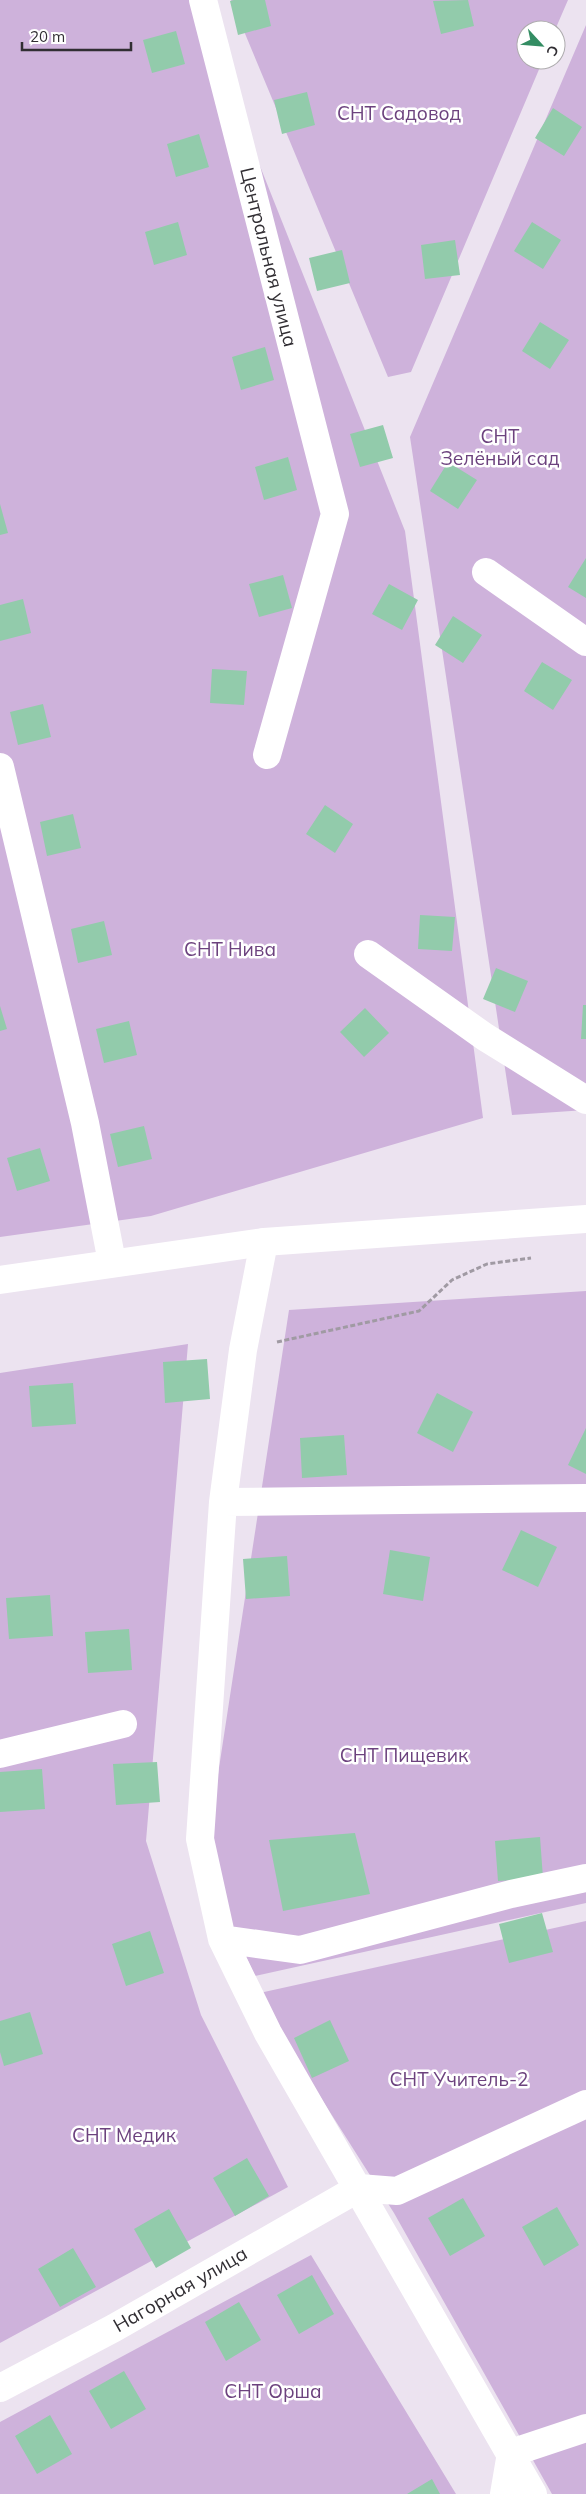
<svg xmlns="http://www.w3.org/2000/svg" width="586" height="2494" font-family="Mulish,sans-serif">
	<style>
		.green { fill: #ceb2db }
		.building { fill: #92cbab }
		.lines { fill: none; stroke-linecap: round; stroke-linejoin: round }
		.path { stroke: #a09aa3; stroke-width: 3; stroke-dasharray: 5 2.5; stroke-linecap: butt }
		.minor { stroke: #fff; stroke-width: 28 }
		.major { stroke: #fff; stroke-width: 28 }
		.labels { text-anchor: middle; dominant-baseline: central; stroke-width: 5; stroke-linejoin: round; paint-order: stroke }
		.park-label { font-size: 19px; fill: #6c427e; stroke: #fff }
		.street-label { font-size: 19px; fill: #312e33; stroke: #fff }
	</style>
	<rect width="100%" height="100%" fill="#ece3f0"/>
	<path class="green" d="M 0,0 L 194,0 L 405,531 L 483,1118 L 151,1216 L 0,1237 Z
		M 231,0 L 568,0 L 555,30 L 526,30 L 526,60 L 543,60 L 411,372 L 388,377 Z
		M 586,25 L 586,1110 L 512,1115 L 410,437 Z
		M 586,1291 L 586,1903 L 255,1976 L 204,1866 L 289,1310 Z
		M 188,1344 L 146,1841 L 201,2015 L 288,2187 L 0,2343 L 0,1373 Z
		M 586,1921 L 586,2494 L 552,2494 L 394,2213 L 255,1994 Z
		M 311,2255 L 456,2494 L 0,2494 L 0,2422 Z"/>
	<path class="building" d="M 234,0 L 265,0 L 271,26 L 238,35 L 230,1 Z
		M 468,0 L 474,26 L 441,34 L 433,1 Z
		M 176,31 L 185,64 L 152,73 L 143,40 Z
		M 307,92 L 315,125 L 282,134 L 274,100 Z
		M 553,108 L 582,127 L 564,156 L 535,138 Z
		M 199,134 L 209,167 L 176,177 L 167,144 Z
		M 178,222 L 187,255 L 154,265 L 145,232 Z
		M 532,222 L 561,240 L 543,269 L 514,251 Z
		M 455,240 L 460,275 L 425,279 L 421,245 Z
		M 342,250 L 350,283 L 317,291 L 309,258 Z
		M 540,322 L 569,340 L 550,369 L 522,351 Z
		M 265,347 L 274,380 L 241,390 L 232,357 Z
		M 383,425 L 393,458 L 360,467 L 350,434 Z
		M 288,457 L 297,490 L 264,500 L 255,467 Z
		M 448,462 L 477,480 L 458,509 L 430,491 Z
		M 0,504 L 8,533 L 0,535 Z
		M 586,558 L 586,598 L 568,587 Z
		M 283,575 L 292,608 L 259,617 L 249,584 Z
		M 389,584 L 418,600 L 402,630 L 372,614 Z
		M 23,599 L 31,633 L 0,641 L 0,605 Z
		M 453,616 L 482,635 L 463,663 L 435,645 Z
		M 542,662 L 572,680 L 553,710 L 524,691 Z
		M 212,669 L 247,671 L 244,705 L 210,703 Z
		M 43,704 L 51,737 L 18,745 L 10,712 Z
		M 325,805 L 353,824 L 335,853 L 306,834 Z
		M 73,814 L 81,848 L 47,856 L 40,822 Z
		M 420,915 L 455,917 L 452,951 L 418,949 Z
		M 104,921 L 112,955 L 78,963 L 71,929 Z
		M 496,968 L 528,981 L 515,1012 L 483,999 Z
		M 583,1005 L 586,1005 L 586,1039 L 581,1039 Z
		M 0,1006 L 7,1029 L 0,1031 Z
		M 365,1008 L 389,1033 L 364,1057 L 340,1032 Z
		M 129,1021 L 137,1055 L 104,1063 L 96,1029 Z
		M 144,1126 L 152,1159 L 118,1167 L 110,1134 Z
		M 40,1148 L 50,1181 L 17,1191 L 7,1158 Z
		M 207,1359 L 210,1399 L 165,1403 L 163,1362 Z
		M 73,1383 L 76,1424 L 32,1427 L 29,1386 Z
		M 437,1393 L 473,1412 L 453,1452 L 417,1433 Z
		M 586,1428 L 586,1474 L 568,1465 Z
		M 344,1435 L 347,1475 L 302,1478 L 300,1438 Z
		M 521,1530 L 557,1547 L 538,1587 L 502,1570 Z
		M 390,1550 L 430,1557 L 423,1601 L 383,1594 Z
		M 287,1556 L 290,1596 L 246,1599 L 243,1559 Z
		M 50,1595 L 53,1636 L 9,1639 L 6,1598 Z
		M 129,1629 L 132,1670 L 88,1673 L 85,1632 Z
		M 157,1762 L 160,1802 L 116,1805 L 113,1764 Z
		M 42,1769 L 45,1809 L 0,1812 L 0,1772 Z
		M 355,1833 L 370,1894 L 283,1911 L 269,1840 Z
		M 540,1837 L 543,1878 L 498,1881 L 495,1841 Z
		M 542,1913 L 553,1952 L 509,1963 L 499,1924 Z
		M 150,1931 L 164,1973 L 126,1986 L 112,1944 Z
		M 30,2012 L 43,2054 L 4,2066 L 0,2052 L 0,2021 Z
		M 330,2020 L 349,2061 L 312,2078 L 294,2038 Z
		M 247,2158 L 269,2196 L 235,2216 L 213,2178 Z
		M 463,2198 L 485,2236 L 450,2256 L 428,2218 Z
		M 557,2207 L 579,2245 L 544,2266 L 522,2227 Z
		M 169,2209 L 191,2248 L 156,2268 L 134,2229 Z
		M 73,2248 L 96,2287 L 60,2307 L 38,2269 Z
		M 312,2275 L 334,2314 L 299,2334 L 277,2295 Z
		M 239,2302 L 261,2340 L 226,2361 L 205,2322 Z
		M 124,2371 L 146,2409 L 111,2429 L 89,2391 Z
		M 50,2415 L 72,2454 L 37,2474 L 15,2436 Z
		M 432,2479 L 440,2494 L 407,2494 Z"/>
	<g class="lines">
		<path class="path" d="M 277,1342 L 419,1311 L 452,1280 L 487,1264 L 531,1258"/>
		<path class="minor" d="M 203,0 L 335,514 L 267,755
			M 486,572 L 586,642
			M 0,767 L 85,1123 L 112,1262
			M 368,954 L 485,1037 L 586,1100
			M 264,1242 L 243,1350 L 223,1502 L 200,1839 L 222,1939 L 268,2033 L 533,2494
			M 223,1502 L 586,1498
			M 0,1754 L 123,1724
			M 222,1939 L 300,1950 L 511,1894 L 586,1878
			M 0,2388 L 114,2328 L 359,2188 L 397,2191 L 586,2104
			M 504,2494 L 511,2453 L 586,2428"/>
		<path class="major" d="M 0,1280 L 264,1242 L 586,1219"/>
	</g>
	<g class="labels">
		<g class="park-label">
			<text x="399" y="113">СНТ Садовод</text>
			<text x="500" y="436">СНТ<tspan x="500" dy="22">Зелёный сад</tspan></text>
			<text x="230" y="949">СНТ Нива</text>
			<text x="404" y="1755">СНТ Пищевик</text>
			<text x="459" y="2079">СНТ Учитель-2</text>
			<text x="124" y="2135">СНТ Медик</text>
			<text x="273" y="2391">СНТ Орша</text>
		</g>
		<g class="street-label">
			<text transform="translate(269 257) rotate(76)">Центральная улица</text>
			<text transform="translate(180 2289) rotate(-30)">Нагорная улица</text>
		</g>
	</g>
	<g transform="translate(541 45) rotate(116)"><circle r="24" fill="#ffffff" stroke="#adabad"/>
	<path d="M0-4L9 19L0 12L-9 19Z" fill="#338d63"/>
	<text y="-8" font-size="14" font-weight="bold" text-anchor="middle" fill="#312e33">С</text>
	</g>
	<path d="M22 42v8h109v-8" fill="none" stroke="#312e33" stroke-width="2.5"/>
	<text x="30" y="42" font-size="15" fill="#312e33" stroke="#ffffff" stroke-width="4" paint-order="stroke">20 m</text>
</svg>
